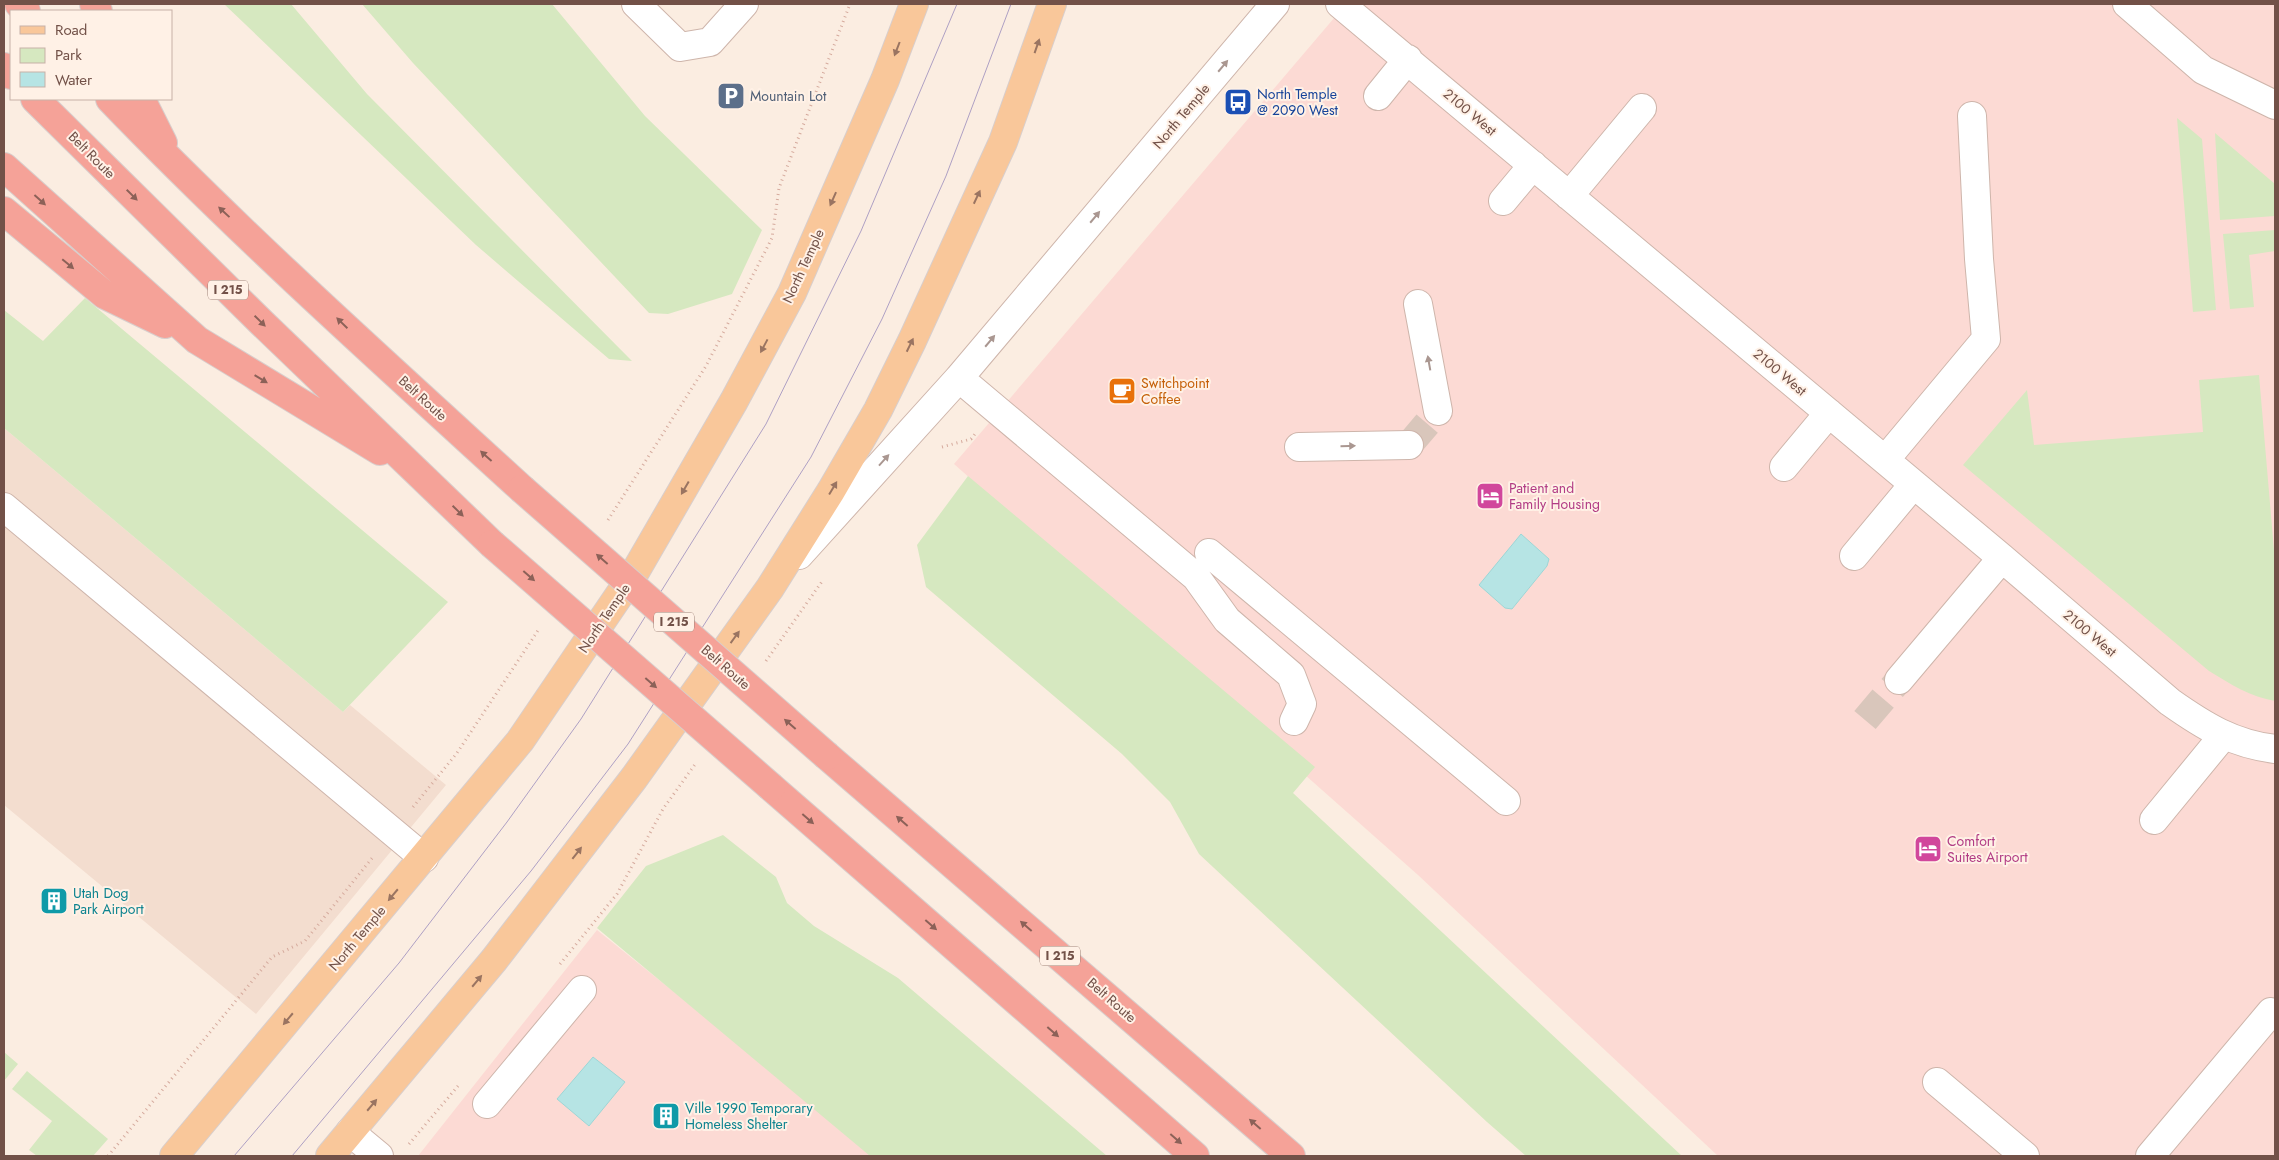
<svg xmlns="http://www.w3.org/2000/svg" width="2279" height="1160" font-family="Jost,sans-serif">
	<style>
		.residential { fill: #f3ddcf }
		.commercial { fill: #fcdad4 }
		.green { fill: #d6e8c0 }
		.water { fill: #b6e4e4; stroke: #9dd6d6 }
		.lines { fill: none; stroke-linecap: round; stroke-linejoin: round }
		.minor-tunnel { stroke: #d9c6bb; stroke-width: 28; stroke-dasharray: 28 14; stroke-linecap: butt }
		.minor-casing { stroke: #ceb5ab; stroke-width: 30 }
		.major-casing { stroke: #d8cecc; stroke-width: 30 }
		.highway-casing { stroke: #d8cecc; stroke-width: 30 }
		.path { stroke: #d5aa9d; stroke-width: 3; stroke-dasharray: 1 4; stroke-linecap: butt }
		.minor { stroke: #fff; stroke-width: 28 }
		.major { stroke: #f9c79a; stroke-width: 28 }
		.highway { stroke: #f5a298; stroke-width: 28 }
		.tram { stroke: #aea0c4; stroke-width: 1 }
		.highway-bridge-casing { stroke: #d8cecc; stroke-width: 30; stroke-linecap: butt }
		.highway-bridge { stroke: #f5a298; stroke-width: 28 }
		.oneway { fill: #9a7461 }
		.oneway2 { fill: #aa9791 }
		.oneway3 { fill: #8c6158 }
		.labels { text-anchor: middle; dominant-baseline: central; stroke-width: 4; stroke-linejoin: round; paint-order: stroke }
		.shield { fill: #fff1e6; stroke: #9c8177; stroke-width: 1 }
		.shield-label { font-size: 12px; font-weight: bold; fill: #725148 }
		.transit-label { font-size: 14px; fill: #164399; stroke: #fff1e6; text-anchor: start }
		.service-label { font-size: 14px; fill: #4e5e75; stroke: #fff1e6; text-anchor: start }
		.street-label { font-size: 14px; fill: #725148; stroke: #fff1e6 }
		.food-label { font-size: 14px; fill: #c56008; stroke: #fff1e6; text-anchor: start }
		.hotel-label { font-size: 14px; fill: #b23c85; stroke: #fff1e6; text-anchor: start }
		.culture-label { font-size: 14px; fill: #0d838f; stroke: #fff1e6; text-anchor: start }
	</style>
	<rect width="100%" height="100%" fill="#fbede1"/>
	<path class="residential" d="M 4,428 L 343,712 L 350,705 L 446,785 L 256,1014 L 4,805 Z"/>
	<path class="commercial" d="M 1346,4 L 2275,4 L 2275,1156 L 1718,1156 L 1418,875 L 954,464 Z
		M 597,930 L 878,1156 L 418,1156 Z"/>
	<path class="green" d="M 224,4 L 291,4 L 367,94 L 632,361 L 609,359 L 476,245 Z
		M 362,4 L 552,4 L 645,116 L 762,230 L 732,294 L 668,314 L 649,313 L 413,63 Z
		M 2177,118 L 2202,139 L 2216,310 L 2193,312 Z
		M 2215,133 L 2275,184 L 2275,216 L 2220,220 Z
		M 2275,230 L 2275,251 L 2249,255 L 2254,307 L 2230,309 L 2223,234 Z
		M 85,298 L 448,602 L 343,712 L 4,428 L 4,310 L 43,341 Z
		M 2259,375 L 2275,562 L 2275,701 C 2251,697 2230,684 2209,671 L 1963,465 L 2027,390 L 2034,445 L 2203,432 L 2199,380 Z
		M 968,476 L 1315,767 L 1293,793 L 1682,1156 L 1526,1156 L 1487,1122 L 1199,854 L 1170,802 L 1122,754 L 926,587 L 917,545 Z
		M 723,835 L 776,877 L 787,903 L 814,926 L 898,978 L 1107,1156 L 870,1156 L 597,928 L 646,866 Z
		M 4,1052 L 18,1064 L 4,1081 Z
		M 27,1071 L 108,1139 L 93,1156 L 37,1156 L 29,1150 L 52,1121 L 12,1089 Z"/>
	<path class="water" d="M 1521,534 L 1549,559 L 1547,566 L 1512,609 L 1505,608 L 1479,585 Z
		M 593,1057 L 625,1082 L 589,1126 L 557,1099 Z"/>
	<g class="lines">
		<path class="minor-tunnel" d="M 1409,445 L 1438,411
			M 1865,720 L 1899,680"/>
		<defs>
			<path id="minor" d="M 636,4 L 680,47 L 710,42 L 744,4
				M 1340,4 L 2002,558 L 2170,702 C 2204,726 2233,744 2275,749
				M 2127,4 L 2203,70 L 2275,105
				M 1378,96 L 1408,59
				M 1569,196 L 1642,108
				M 1503,201 L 1533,165
				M 1418,304 L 1438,411
				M 959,378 L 1196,577 L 1227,620 L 1291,675 L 1302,704 L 1294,721
				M 1299,447 L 1409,445
				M 1885,460 L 1986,339 L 1979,259 L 1972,116
				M 1784,467 L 1829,413
				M 4,507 L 424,858
				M 1209,553 L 1506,801
				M 799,555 L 959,378 L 1275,4
				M 1854,556 L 1913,485
				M 1899,680 L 2002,558
				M 2154,820 L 2223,736
				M 1937,1082 L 2025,1156
				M 487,1104 L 582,990
				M 350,1132 L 379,1156
				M 2150,1156 L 2271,1012"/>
			<path id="major" d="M 174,1156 L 520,741 L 635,572 L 734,401 L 792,293 L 885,80 L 914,4
				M 330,1156 L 494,960 L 634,778 L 770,588 L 831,491 L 878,410 L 912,341 L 1003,142 L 1052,4"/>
			<path id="highway" d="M 19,4 L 26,11
				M 94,4 L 98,11
				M 4,67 L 11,75
				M 35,99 L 262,323 L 492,544
				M 110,99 C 240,234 383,362 522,489
				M 141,99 L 163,143
				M 4,167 L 197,340 L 380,451
				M 4,211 L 105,295 L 165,324
				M 827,756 L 1291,1156
				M 771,787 L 1195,1156"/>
		</defs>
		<use href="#minor" class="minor-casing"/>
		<use href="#major" class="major-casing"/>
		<use href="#highway" class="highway-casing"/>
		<path class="path" d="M 942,447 L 971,439 L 975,434
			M 608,520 L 706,366 L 772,238 L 779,188 L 850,4
			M 766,661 L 823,580
			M 413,807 L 457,753 L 539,629
			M 560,964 L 617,894 L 663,809 L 696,763
			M 409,1144 L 458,1086
			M 108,1156 L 272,957 L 305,941 L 373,857"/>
		<use href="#minor" class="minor"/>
		<use href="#major" class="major"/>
		<use href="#highway" class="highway"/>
		<path class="tram" d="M 234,1156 L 399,963 L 507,822 L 581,719 L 766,424 L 861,231 L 957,4
			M 292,1156 L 531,871 L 628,744 L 811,457 L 882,319 L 946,176 L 1011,4"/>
		<defs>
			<path id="highway-bridge" d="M 522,489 L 827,756
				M 492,544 L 771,787"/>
		</defs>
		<use href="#highway-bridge" class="highway-bridge-casing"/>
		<use href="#highway-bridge" class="highway-bridge"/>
	</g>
	<defs><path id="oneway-solid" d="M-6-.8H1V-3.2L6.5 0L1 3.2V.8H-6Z" transform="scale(1.25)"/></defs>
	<g class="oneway">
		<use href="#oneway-solid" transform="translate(1037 46) rotate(-71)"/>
		<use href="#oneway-solid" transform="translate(897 49) rotate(111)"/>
		<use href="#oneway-solid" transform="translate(977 197) rotate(-65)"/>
		<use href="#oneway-solid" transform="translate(833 199) rotate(114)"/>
		<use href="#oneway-solid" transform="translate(910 345) rotate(-64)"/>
		<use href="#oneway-solid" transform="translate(764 346) rotate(118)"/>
		<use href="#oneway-solid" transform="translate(685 488) rotate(120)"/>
		<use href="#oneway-solid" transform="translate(833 488) rotate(-59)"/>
		<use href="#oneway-solid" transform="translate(735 637) rotate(-54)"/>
		<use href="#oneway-solid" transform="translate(577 853) rotate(-52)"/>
		<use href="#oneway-solid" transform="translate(393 895) rotate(130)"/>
		<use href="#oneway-solid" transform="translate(477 981) rotate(-50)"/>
		<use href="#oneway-solid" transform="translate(288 1019) rotate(130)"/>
		<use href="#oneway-solid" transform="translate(372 1105) rotate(-50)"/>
	</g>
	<g class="oneway2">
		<use href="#oneway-solid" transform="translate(1223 66) rotate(-50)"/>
		<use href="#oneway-solid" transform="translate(1095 217) rotate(-50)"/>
		<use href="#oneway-solid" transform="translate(990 341) rotate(-50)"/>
		<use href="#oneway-solid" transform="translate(1429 363) rotate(-100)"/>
		<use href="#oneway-solid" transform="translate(1348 446) rotate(-1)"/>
		<use href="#oneway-solid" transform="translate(884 460) rotate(-48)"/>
	</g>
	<g class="oneway3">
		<use href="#oneway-solid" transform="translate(132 195) rotate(45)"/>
		<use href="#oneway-solid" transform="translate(40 200) rotate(42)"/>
		<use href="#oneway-solid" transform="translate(224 212) rotate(-137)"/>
		<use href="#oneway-solid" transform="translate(68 264) rotate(40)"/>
		<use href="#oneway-solid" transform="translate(260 321) rotate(44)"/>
		<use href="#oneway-solid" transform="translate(342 323) rotate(-136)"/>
		<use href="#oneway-solid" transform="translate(261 379) rotate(31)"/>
		<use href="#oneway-solid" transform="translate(486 456) rotate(-138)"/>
		<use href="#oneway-solid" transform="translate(458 511) rotate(44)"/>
		<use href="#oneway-solid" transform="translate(602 559) rotate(-139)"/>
		<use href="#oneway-solid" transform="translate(529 576) rotate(41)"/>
		<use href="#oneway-solid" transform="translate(651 683) rotate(41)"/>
		<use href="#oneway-solid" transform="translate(790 724) rotate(-139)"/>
		<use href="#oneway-solid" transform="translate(808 819) rotate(41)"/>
		<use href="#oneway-solid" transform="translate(902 821) rotate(-139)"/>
		<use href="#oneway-solid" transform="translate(931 925) rotate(41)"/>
		<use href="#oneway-solid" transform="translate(1026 926) rotate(-139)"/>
		<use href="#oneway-solid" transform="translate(1053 1032) rotate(41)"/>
		<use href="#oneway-solid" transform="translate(1255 1124) rotate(-139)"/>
		<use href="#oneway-solid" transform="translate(1176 1139) rotate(41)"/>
	</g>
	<defs>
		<symbol id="parking-square" viewBox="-11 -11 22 22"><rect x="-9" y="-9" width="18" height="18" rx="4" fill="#5c6f8a" stroke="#fff1e6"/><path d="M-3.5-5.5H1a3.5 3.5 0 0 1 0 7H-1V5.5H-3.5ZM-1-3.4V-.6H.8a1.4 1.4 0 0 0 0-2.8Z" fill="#fff"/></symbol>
		<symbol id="bus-square" viewBox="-11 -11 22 22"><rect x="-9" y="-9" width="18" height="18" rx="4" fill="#1a4fb4" stroke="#fff1e6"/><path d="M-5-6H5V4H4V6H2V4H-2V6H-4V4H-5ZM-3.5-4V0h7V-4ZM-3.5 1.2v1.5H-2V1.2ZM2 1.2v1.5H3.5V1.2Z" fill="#fff"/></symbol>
		<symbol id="cafe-square" viewBox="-11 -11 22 22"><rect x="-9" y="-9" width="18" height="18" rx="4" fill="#e8710a" stroke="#fff1e6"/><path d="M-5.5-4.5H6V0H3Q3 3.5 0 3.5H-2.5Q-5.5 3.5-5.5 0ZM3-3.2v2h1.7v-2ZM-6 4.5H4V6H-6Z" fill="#fff"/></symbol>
		<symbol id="hotel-square" viewBox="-11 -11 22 22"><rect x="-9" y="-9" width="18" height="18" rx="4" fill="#d1479c" stroke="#fff1e6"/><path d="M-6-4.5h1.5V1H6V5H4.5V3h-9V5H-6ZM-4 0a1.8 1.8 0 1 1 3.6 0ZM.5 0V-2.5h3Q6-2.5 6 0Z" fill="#fff"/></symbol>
		<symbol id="building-square" viewBox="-11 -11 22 22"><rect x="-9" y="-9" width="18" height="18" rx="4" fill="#0f9aa8" stroke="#fff1e6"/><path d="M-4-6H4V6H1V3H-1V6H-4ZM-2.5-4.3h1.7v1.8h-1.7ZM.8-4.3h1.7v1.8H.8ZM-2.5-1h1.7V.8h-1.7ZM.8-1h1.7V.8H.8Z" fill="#fff"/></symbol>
	</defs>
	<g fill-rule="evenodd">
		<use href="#parking-square" x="715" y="80" width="32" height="32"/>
		<use href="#bus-square" x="1222" y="86" width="32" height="32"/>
		<use href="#cafe-square" x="1106" y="375" width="32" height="32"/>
		<use href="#hotel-square" x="1474" y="480" width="32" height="32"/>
		<use href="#hotel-square" x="1912" y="833" width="32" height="32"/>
		<use href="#building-square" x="38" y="885" width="32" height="32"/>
		<use href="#building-square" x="650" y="1100" width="32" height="32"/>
	</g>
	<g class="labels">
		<g class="shield">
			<rect x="208" y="280.5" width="40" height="19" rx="4"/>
			<rect x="654" y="612.5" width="40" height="19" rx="4"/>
			<rect x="1040" y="946.5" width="40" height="19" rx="4"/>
		</g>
		<g class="shield-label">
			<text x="228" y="290">I 215</text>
			<text x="674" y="622">I 215</text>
			<text x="1060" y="956">I 215</text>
		</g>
		<g class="transit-label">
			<text x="1257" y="94">North Temple<tspan x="1257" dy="16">@ 2090 West</tspan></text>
		</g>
		<g class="service-label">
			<text x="750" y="96">Mountain Lot</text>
		</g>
		<g class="street-label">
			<text transform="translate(1470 112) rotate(40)">2100 West</text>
			<text transform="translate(1181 116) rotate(-50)">North Temple</text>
			<text transform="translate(92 155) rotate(45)">Belt Route</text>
			<text transform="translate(803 266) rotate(-65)">North Temple</text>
			<text transform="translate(1780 372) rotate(40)">2100 West</text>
			<text transform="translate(423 398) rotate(42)">Belt Route</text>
			<text transform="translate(604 618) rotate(-56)">North Temple</text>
			<text transform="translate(2090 633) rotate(40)">2100 West</text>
			<text transform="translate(726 667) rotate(41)">Belt Route</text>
			<text transform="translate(357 938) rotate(-50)">North Temple</text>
			<text transform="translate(1112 1000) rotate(41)">Belt Route</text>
		</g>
		<g class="food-label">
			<text x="1141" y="383">Switchpoint<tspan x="1141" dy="16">Coffee</tspan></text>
		</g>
		<g class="hotel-label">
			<text x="1509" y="488">Patient and<tspan x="1509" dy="16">Family Housing</tspan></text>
			<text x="1947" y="841">Comfort<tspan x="1947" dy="16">Suites Airport</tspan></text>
		</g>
		<g class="culture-label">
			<text x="73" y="893">Utah Dog<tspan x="73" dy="16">Park Airport</tspan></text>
			<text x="685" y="1108">Ville 1990 Temporary<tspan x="685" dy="16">Homeless Shelter</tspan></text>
		</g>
	</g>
	<rect width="2279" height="1160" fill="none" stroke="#725148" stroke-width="10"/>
	<rect x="10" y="10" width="162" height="90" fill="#fff1e6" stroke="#c7b1a7"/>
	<rect x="20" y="26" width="25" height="8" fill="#f9c79a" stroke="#c7b1a7"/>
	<text x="55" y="35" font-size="15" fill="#725148">Road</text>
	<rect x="20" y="48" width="25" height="15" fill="#d6e8c0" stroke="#c7b1a7"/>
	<text x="55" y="60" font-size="15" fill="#725148">Park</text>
	<rect x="20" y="72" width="25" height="15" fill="#b6e4e4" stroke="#c7b1a7"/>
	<text x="55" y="85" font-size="15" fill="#725148">Water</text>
</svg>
